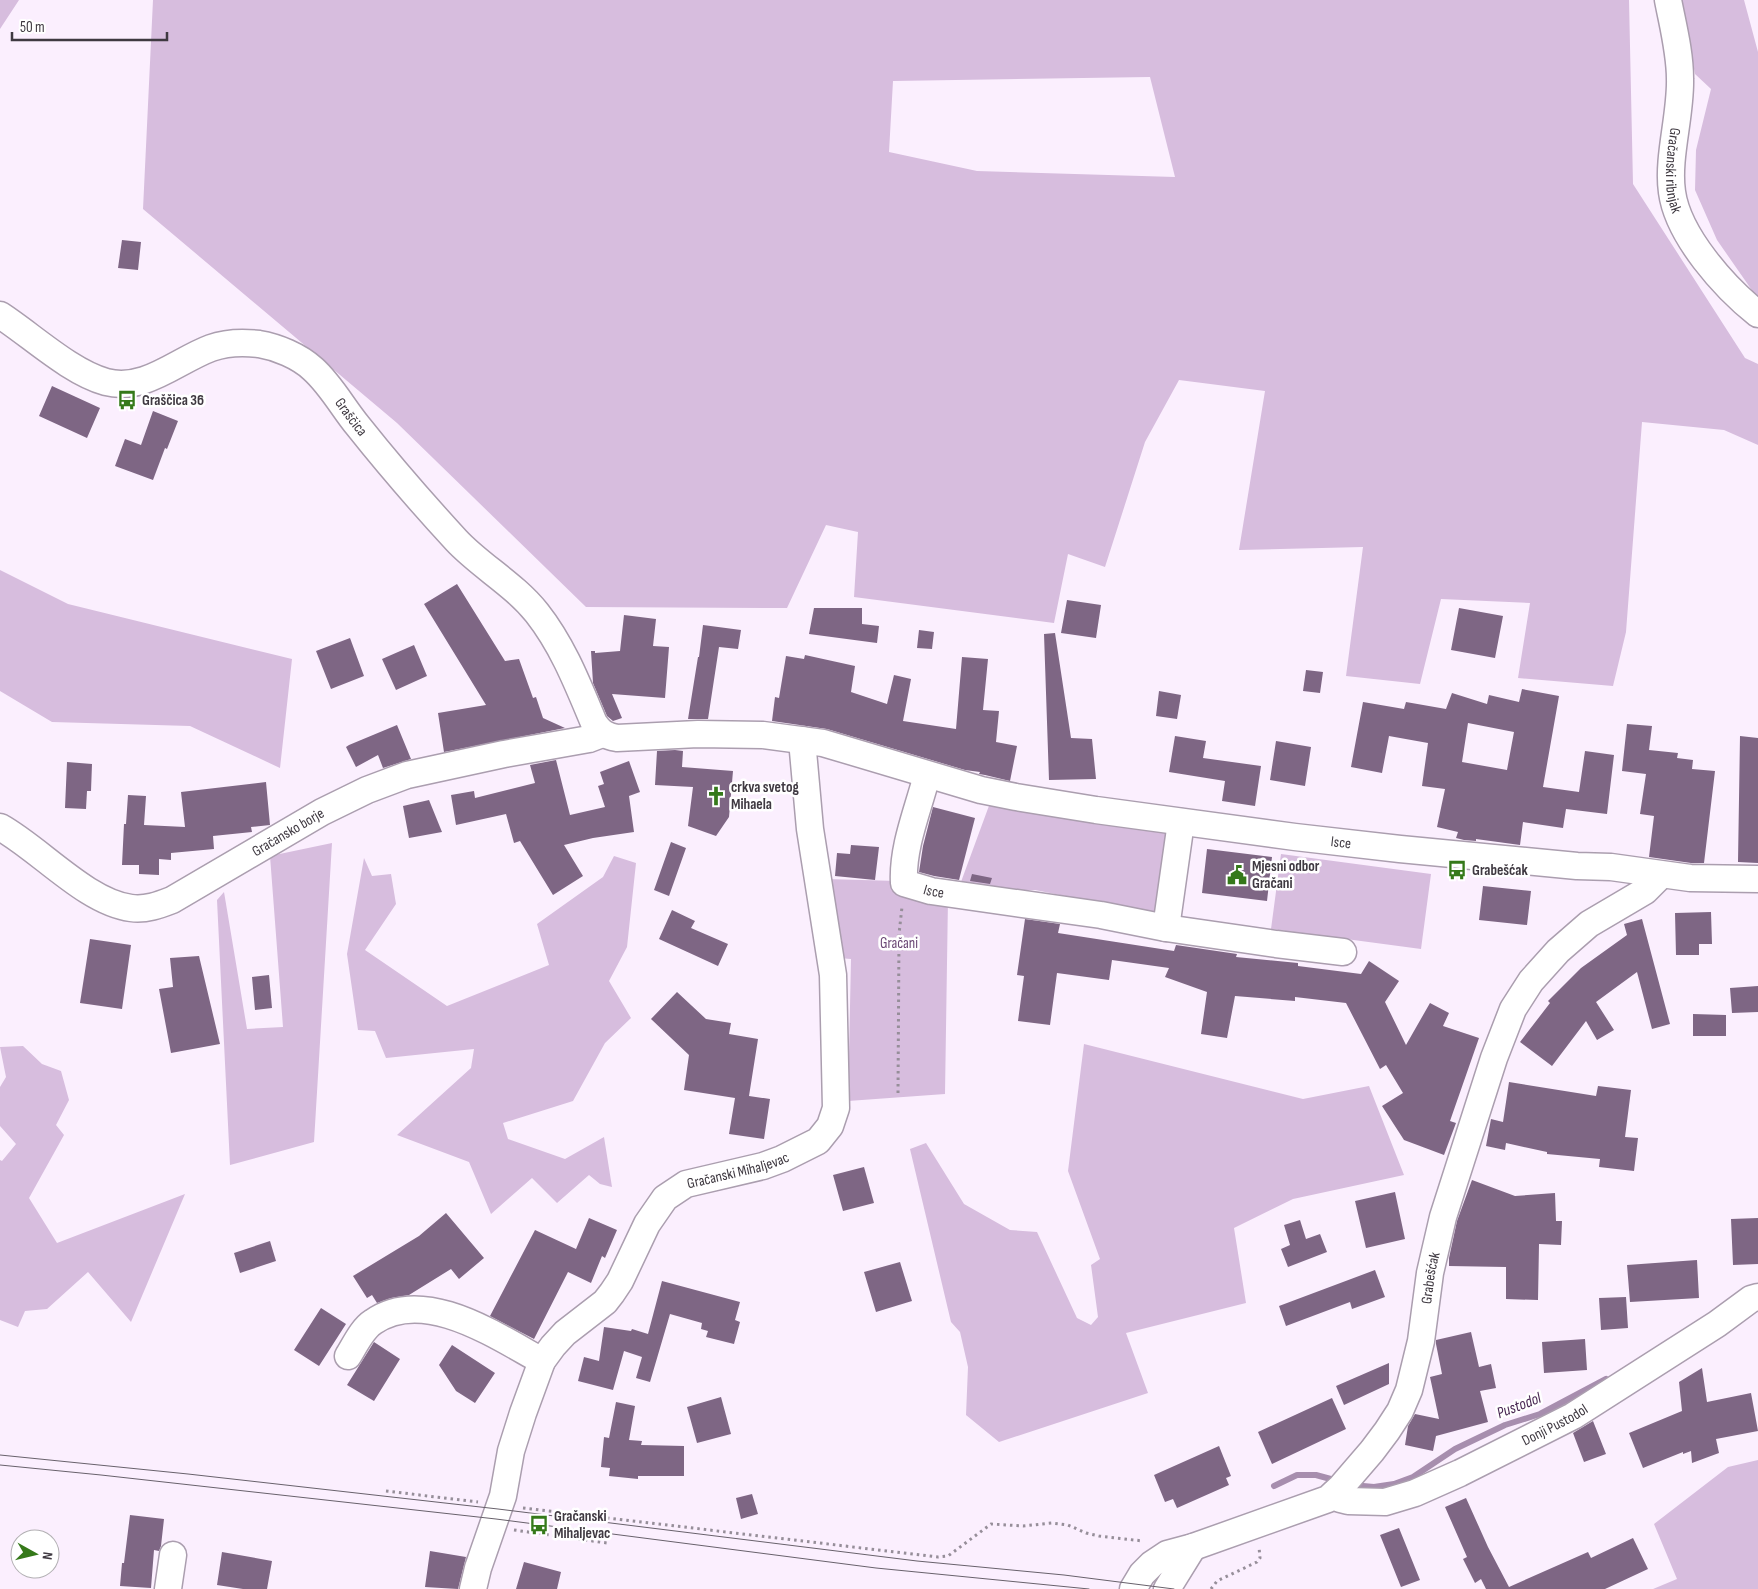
<svg xmlns="http://www.w3.org/2000/svg" width="1758" height="1589" font-family="'Sofia Sans Condensed',sans-serif">
	<style>
		.green { fill: #d7bdde; fill-rule: evenodd }
		.lines { fill: none; stroke-linecap: round; stroke-linejoin: round }
		.stream { stroke: #a78eae; stroke-width: 6 }
		.building { fill: #7e6684; fill-rule: evenodd }
		.minor-casing { stroke: #ab9eaf; stroke-width: 29 }
		.path { stroke: #968e99; stroke-width: 3; stroke-dasharray: 2.5 4; stroke-linecap: butt }
		.minor { stroke: #fff; stroke-width: 26 }
		.tram { stroke: #68616b; stroke-width: 1 }
		.labels { text-anchor: middle; dominant-baseline: central; stroke-width: 5; stroke-linejoin: round; paint-order: stroke }
		.street-label { font-size: 15px; fill: #3f3941; stroke: #fff }
		.poi-label { font-size: 15px; font-weight: bold; fill: #3f3941; stroke: #fff; text-anchor: start }
		.park-label { font-size: 15px; fill: #6a4674; stroke: #fff }
		.water-label { font-size: 16px; font-style: italic; fill: #492753; stroke: #fff }
	</style>
	<rect width="100%" height="100%" fill="#fbeffe"/>
	<path class="green" d="M 0,0 L 19,0 L 0,29 Z
		M 153,0 L 1629,0 L 1633,184 L 1745,358 L 1758,364 L 1758,445 L 1724,430 L 1642,422 L 1626,632 L 1613,686 L 1518,678 L 1530,603 L 1441,599 L 1420,684 L 1346,676 L 1363,547 L 1239,550 L 1265,391 L 1179,380 L 1145,442 L 1105,567 L 1068,554 L 1054,623 L 854,597 L 858,532 L 826,525 L 787,608 L 586,607 L 397,423 L 143,209 ZM 1150,77 L 1175,177 L 977,171 L 889,152 L 893,81 Z
		M 1681,0 L 1744,0 L 1758,52 L 1758,299 L 1717,240 L 1695,190 L 1696,150 L 1711,89 L 1695,74 Z
		M 0,570 L 68,604 L 292,659 L 280,768 L 190,726 L 52,722 L 0,691 Z
		M 990,803 L 1162,831 L 1174,837 L 1158,911 L 1146,912 L 1035,890 L 958,890 Z
		M 332,843 L 314,1142 L 230,1165 L 217,900 L 224,892 L 247,1029 L 283,1027 L 270,856 Z
		M 1281,854 L 1431,874 L 1421,949 L 1271,929 Z
		M 614,856 L 636,863 L 627,947 L 609,981 L 631,1018 L 605,1043 L 573,1101 L 503,1123 L 508,1139 L 565,1159 L 604,1137 L 612,1187 L 600,1184 L 589,1175 L 557,1203 L 532,1178 L 491,1214 L 469,1162 L 397,1135 L 471,1068 L 474,1049 L 386,1058 L 375,1031 L 358,1030 L 347,954 L 364,858 L 372,876 L 391,874 L 396,904 L 365,950 L 447,1006 L 549,965 L 537,924 L 603,877 Z
		M 825,879 L 898,881 L 948,898 L 945,1094 L 848,1101 L 851,959 L 838,958 Z
		M 1084,1044 L 1303,1099 L 1369,1086 L 1404,1175 L 1293,1199 L 1234,1228 L 1246,1303 L 1126,1333 L 1148,1393 L 999,1442 L 966,1415 L 968,1367 L 960,1332 L 951,1322 L 910,1149 L 926,1143 L 964,1204 L 1010,1230 L 1037,1232 L 1077,1318 L 1091,1325 L 1098,1317 L 1091,1265 L 1100,1259 L 1068,1171 Z
		M 23,1046 L 42,1064 L 61,1071 L 69,1100 L 56,1125 L 64,1135 L 29,1198 L 57,1243 L 185,1194 L 131,1322 L 88,1272 L 47,1309 L 25,1311 L 18,1327 L 0,1320 L 0,1160 L 2,1161 L 16,1144 L 0,1126 L 0,1087 L 6,1077 L 0,1047 Z
		M 1758,1460 L 1758,1589 L 1653,1589 L 1677,1579 L 1654,1524 L 1728,1467 Z"/>
	<g class="lines">
		<path class="stream" d="M 1352,1485 L 1374,1487 L 1394,1484 L 1413,1477 L 1455,1449 L 1505,1425 L 1540,1414 L 1606,1379
			M 1274,1486 L 1297,1475 L 1316,1475 L 1338,1481"/>
	</g>
	<path class="building" d="M 122,240 L 141,242 L 138,270 L 118,268 Z
		M 52,386 L 100,408 L 87,438 L 39,416 Z
		M 153,411 L 178,421 L 167,449 L 165,448 L 153,480 L 115,466 L 125,439 L 141,445 Z
		M 457,584 L 505,661 L 519,659 L 533,698 L 536,697 L 543,718 L 565,728 L 444,752 L 438,713 L 486,705 L 424,604 Z
		M 1067,600 L 1101,605 L 1096,638 L 1061,633 Z
		M 814,608 L 862,608 L 862,624 L 879,626 L 877,643 L 809,634 Z
		M 1459,608 L 1503,616 L 1495,658 L 1451,650 Z
		M 624,615 L 656,619 L 653,646 L 669,647 L 665,698 L 612,694 L 622,718 L 613,721 L 607,716 L 593,683 L 591,651 L 595,651 L 595,653 L 620,651 Z
		M 703,625 L 741,630 L 738,649 L 719,647 L 708,719 L 688,719 L 698,657 L 699,657 Z
		M 919,630 L 934,632 L 932,649 L 917,648 Z
		M 1055,633 L 1071,738 L 1092,739 L 1096,779 L 1049,780 L 1044,634 Z
		M 350,638 L 364,676 L 331,689 L 316,651 Z
		M 414,645 L 427,676 L 396,690 L 382,659 Z
		M 805,655 L 855,666 L 851,692 L 887,704 L 894,675 L 911,679 L 903,721 L 956,729 L 962,657 L 988,659 L 983,710 L 999,711 L 996,742 L 1017,746 L 1010,781 L 985,775 L 979,774 L 980,772 L 965,770 L 827,729 L 772,721 L 775,697 L 779,698 L 786,656 L 804,659 Z
		M 1306,670 L 1323,672 L 1320,693 L 1303,691 Z
		M 1522,689 L 1559,696 L 1543,787 L 1579,792 L 1585,751 L 1614,755 L 1607,814 L 1566,809 L 1563,828 L 1523,822 L 1520,845 L 1476,839 L 1476,841 L 1464,840 L 1456,838 L 1458,832 L 1437,827 L 1445,789 L 1422,786 L 1428,743 L 1389,736 L 1382,773 L 1351,767 L 1363,702 L 1404,709 L 1406,702 L 1446,709 L 1452,693 L 1487,704 L 1489,695 L 1519,702 ZM 1468,723 L 1514,732 L 1507,770 L 1462,762 Z
		M 1159,691 L 1181,695 L 1177,719 L 1156,716 Z
		M 1627,724 L 1652,726 L 1649,750 L 1678,753 L 1677,758 L 1693,760 L 1692,769 L 1715,771 L 1704,863 L 1691,863 L 1649,857 L 1654,816 L 1640,814 L 1646,774 L 1622,771 Z
		M 397,725 L 411,759 L 383,768 L 378,755 L 356,767 L 346,747 L 349,745 Z
		M 1175,736 L 1206,741 L 1203,758 L 1261,766 L 1255,806 L 1222,801 L 1225,781 L 1169,772 Z
		M 1740,736 L 1758,738 L 1758,863 L 1738,862 Z
		M 1276,741 L 1311,747 L 1305,786 L 1270,780 Z
		M 675,750 L 683,751 L 682,767 L 733,771 L 729,817 L 716,836 L 688,826 L 693,787 L 655,785 L 657,751 Z
		M 556,760 L 570,815 L 605,807 L 598,786 L 604,784 L 600,772 L 629,761 L 640,792 L 629,796 L 634,832 L 593,838 L 564,845 L 583,876 L 553,895 L 520,841 L 514,843 L 506,814 L 456,825 L 451,795 L 474,791 L 475,798 L 535,783 L 530,765 Z
		M 67,762 L 92,764 L 91,791 L 87,791 L 86,809 L 65,808 Z
		M 266,782 L 270,825 L 251,827 L 252,832 L 213,836 L 214,849 L 171,853 L 171,860 L 159,859 L 159,875 L 139,874 L 139,865 L 122,865 L 124,824 L 126,824 L 128,795 L 146,796 L 144,825 L 185,827 L 181,792 Z
		M 429,800 L 442,832 L 409,838 L 403,806 Z
		M 933,807 L 975,818 L 959,880 L 934,876 L 919,872 L 923,846 Z
		M 671,842 L 686,848 L 669,896 L 654,890 Z
		M 851,845 L 879,847 L 875,880 L 835,876 L 837,853 L 850,854 Z
		M 1207,849 L 1272,857 L 1267,901 L 1202,893 Z
		M 972,874 L 992,878 L 990,884 L 970,881 Z
		M 1483,886 L 1531,891 L 1527,925 L 1479,920 Z
		M 672,910 L 695,921 L 691,928 L 728,944 L 718,966 L 659,939 Z
		M 1711,912 L 1712,944 L 1699,944 L 1699,955 L 1676,955 L 1675,913 Z
		M 1025,919 L 1060,924 L 1058,933 L 1174,951 L 1176,945 L 1237,954 L 1236,957 L 1298,963 L 1298,966 L 1361,974 L 1369,961 L 1399,981 L 1385,1002 L 1406,1045 L 1430,1003 L 1449,1013 L 1443,1026 L 1479,1038 L 1450,1121 L 1456,1123 L 1444,1155 L 1404,1140 L 1382,1106 L 1403,1093 L 1386,1065 L 1380,1069 L 1346,1003 L 1295,997 L 1295,1001 L 1235,996 L 1227,1038 L 1201,1034 L 1207,992 L 1165,977 L 1169,968 L 1112,960 L 1109,980 L 1057,973 L 1050,1025 L 1018,1021 L 1024,976 L 1017,975 Z
		M 1642,919 L 1670,1024 L 1652,1029 L 1637,972 L 1596,1002 L 1614,1030 L 1597,1040 L 1586,1021 L 1552,1066 L 1520,1042 L 1550,1003 L 1548,1001 L 1581,968 L 1627,935 L 1624,924 Z
		M 90,939 L 131,945 L 122,1009 L 80,1003 Z
		M 199,956 L 220,1044 L 171,1053 L 159,989 L 173,987 L 170,958 Z
		M 269,975 L 272,1008 L 255,1010 L 252,977 Z
		M 1758,986 L 1758,1012 L 1732,1013 L 1730,988 Z
		M 677,992 L 706,1019 L 731,1023 L 729,1034 L 758,1039 L 749,1096 L 770,1099 L 764,1139 L 729,1134 L 735,1098 L 684,1090 L 689,1055 L 651,1019 Z
		M 1693,1014 L 1726,1015 L 1726,1036 L 1693,1036 Z
		M 1509,1082 L 1596,1096 L 1598,1086 L 1631,1090 L 1625,1137 L 1638,1138 L 1634,1171 L 1599,1167 L 1600,1159 L 1547,1154 L 1547,1152 L 1506,1143 L 1505,1150 L 1486,1146 L 1491,1119 L 1503,1122 Z
		M 864,1167 L 874,1203 L 843,1211 L 833,1175 Z
		M 1472,1180 L 1515,1196 L 1555,1193 L 1556,1221 L 1562,1221 L 1561,1245 L 1539,1244 L 1538,1300 L 1506,1299 L 1506,1267 L 1449,1266 L 1449,1258 L 1457,1221 Z
		M 1395,1192 L 1405,1239 L 1366,1248 L 1355,1201 Z
		M 446,1213 L 484,1258 L 459,1279 L 451,1269 L 409,1295 L 391,1298 L 377,1303 L 372,1295 L 367,1298 L 353,1276 L 419,1236 Z
		M 589,1218 L 617,1230 L 605,1258 L 602,1256 L 591,1283 L 568,1272 L 534,1339 L 490,1316 L 535,1230 L 576,1249 Z
		M 1758,1218 L 1758,1264 L 1733,1265 L 1731,1219 Z
		M 1300,1220 L 1306,1239 L 1320,1234 L 1327,1252 L 1288,1267 L 1281,1249 L 1290,1245 L 1284,1225 Z
		M 270,1241 L 276,1261 L 240,1273 L 234,1253 Z
		M 1697,1260 L 1699,1298 L 1630,1302 L 1627,1265 Z
		M 900,1262 L 912,1301 L 876,1312 L 864,1272 Z
		M 1375,1270 L 1385,1297 L 1352,1309 L 1350,1302 L 1286,1326 L 1279,1306 Z
		M 662,1281 L 740,1302 L 735,1320 L 740,1322 L 734,1344 L 706,1337 L 708,1331 L 701,1329 L 702,1323 L 670,1314 L 650,1382 L 636,1378 L 642,1357 L 624,1351 L 613,1390 L 578,1381 L 584,1357 L 599,1361 L 604,1327 L 631,1331 L 632,1329 L 648,1334 Z
		M 1626,1297 L 1628,1328 L 1601,1330 L 1599,1298 Z
		M 321,1308 L 346,1324 L 319,1366 L 294,1350 Z
		M 1471,1332 L 1479,1367 L 1491,1364 L 1496,1388 L 1480,1391 L 1488,1422 L 1436,1436 L 1433,1451 L 1405,1445 L 1408,1426 L 1415,1414 L 1439,1419 L 1430,1377 L 1442,1374 L 1436,1344 L 1436,1340 Z
		M 1585,1339 L 1587,1370 L 1544,1373 L 1542,1342 Z
		M 374,1342 L 400,1359 L 374,1401 L 347,1385 Z
		M 452,1345 L 495,1373 L 475,1403 L 456,1391 L 439,1365 Z
		M 1389,1363 L 1389,1384 L 1344,1405 L 1336,1386 Z
		M 1702,1368 L 1707,1402 L 1751,1393 L 1758,1431 L 1716,1439 L 1719,1453 L 1692,1463 L 1691,1451 L 1683,1454 L 1683,1452 L 1643,1468 L 1629,1433 L 1682,1411 L 1679,1382 Z
		M 721,1397 L 731,1434 L 697,1443 L 687,1407 Z
		M 1332,1398 L 1346,1429 L 1272,1464 L 1258,1432 Z
		M 616,1402 L 635,1406 L 629,1440 L 642,1441 L 641,1445 L 684,1446 L 684,1476 L 638,1476 L 638,1479 L 609,1476 L 610,1468 L 601,1467 L 604,1437 L 609,1438 Z
		M 1593,1421 L 1606,1454 L 1584,1462 L 1573,1433 Z
		M 1219,1446 L 1231,1476 L 1226,1478 L 1229,1485 L 1177,1508 L 1173,1499 L 1165,1502 L 1154,1475 Z
		M 752,1494 L 758,1514 L 741,1519 L 736,1498 Z
		M 1466,1498 L 1488,1547 L 1509,1587 L 1588,1552 L 1591,1558 L 1633,1538 L 1648,1569 L 1605,1589 L 1486,1589 L 1481,1579 L 1475,1583 L 1463,1559 L 1467,1557 L 1445,1507 Z
		M 130,1515 L 164,1519 L 161,1546 L 159,1551 L 154,1550 L 151,1588 L 120,1586 L 122,1563 L 124,1563 Z
		M 1399,1528 L 1420,1580 L 1401,1587 L 1380,1535 Z
		M 430,1551 L 466,1557 L 458,1589 L 425,1587 Z
		M 222,1552 L 272,1561 L 267,1589 L 243,1589 L 217,1585 Z
		M 524,1562 L 561,1572 L 557,1589 L 516,1589 Z"/>
	<g class="lines">
		<defs>
			<g id="minor">
				<path id="s1" d="M 1668,0 C 1673,26 1680,52 1680,79 C 1681,115 1667,158 1672,192 C 1678,236 1725,288 1758,314"/>
				<path id="s2" d="M 0,315 C 31,335 70,372 106,382 C 145,392 176,361 211,348 C 225,343 243,342 259,344 C 277,347 299,356 313,369 C 331,385 343,408 358,426 C 389,465 422,503 456,540 C 480,566 514,584 537,613 C 563,646 578,685 594,723 C 601,733 606,736 617,738 L 698,734 L 763,735 L 823,743 L 981,790 L 1016,797 L 1096,810 L 1295,837 L 1400,849 L 1577,866 L 1611,867 L 1690,878 L 1758,879"/>
				<path id="s3" d="M 927,775 C 918,810 902,847 904,883 L 931,891 L 1101,915 L 1166,928 L 1276,944 L 1343,952"/>
				<path id="s4" d="M 0,827 C 40,849 86,902 131,908 C 146,910 159,905 172,900 L 322,812 L 367,790 L 407,775 L 504,754 L 589,739 L 602,734"/>
				<path d="M 1166,928 L 1181,822"/>
				<path d="M 348,1356 C 355,1345 362,1329 373,1322 C 424,1286 496,1336 542,1361"/>
				<path id="s5" d="M 1334,1494 L 1340,1499 L 1348,1501 L 1385,1502 L 1415,1493 L 1460,1473 L 1573,1416 L 1717,1324 L 1751,1299 L 1758,1297"/>
				<path d="M 168,1589 L 173,1555"/>
				<path id="s6" d="M 473,1589 L 478,1568 L 503,1496 L 511,1451 L 523,1413 L 542,1361 L 553,1346 L 565,1333 L 605,1302 L 612,1293 L 620,1281 L 647,1224 L 665,1198 L 686,1184 L 763,1166 L 782,1159 L 818,1141 L 830,1126 L 836,1108 L 833,975 L 810,829 L 802,740"/>
				<path id="s7" d="M 1133,1589 L 1142,1574 L 1152,1564 L 1167,1554 L 1193,1547 L 1328,1499 L 1341,1487 L 1372,1451 L 1387,1431 L 1400,1411 L 1409,1390 L 1421,1341 L 1430,1273 L 1443,1217 L 1494,1058 L 1513,1009 L 1531,981 L 1558,951 L 1589,924 L 1645,891 L 1661,875"/>
				<path d="M 1167,1589 L 1193,1547"/>
			</g>
		</defs>
		<use href="#minor" class="minor-casing"/>
		<path class="path" d="M 898,1093 L 899,934 L 902,907
			M 386,1491 L 478,1502
			M 523,1508 L 938,1557 L 948,1556 L 991,1524 L 1023,1526 L 1052,1523 L 1068,1525 L 1086,1533 L 1099,1536 L 1143,1541
			M 514,1530 L 607,1543
			M 1211,1589 L 1217,1581 L 1257,1562 L 1260,1558 L 1259,1547"/>
		<use href="#minor" class="minor"/>
		<path class="tram" d="M 0,1455 L 188,1474 L 498,1509 L 917,1561 L 1064,1575 L 1174,1589
			M 0,1465 L 101,1475 L 496,1519 L 876,1568 L 1089,1589"/>
	</g>
	<defs>
		<symbol id="bus-bare" viewBox="-9 -9 18 18"><path d="M-5-6H5V4H4V6H2V4H-2V6H-4V4H-5ZM-3.5-4V0h7V-4ZM-3.5 1.2v1.5H-2V1.2ZM2 1.2v1.5H3.5V1.2Z" fill="#35791a" stroke="#fff" stroke-width="2.5" paint-order="stroke"/></symbol>
		<symbol id="church-bare" viewBox="-9 -9 18 18"><path d="M-1.2-6h2.4v3.5h3.3v2.4h-3.3V6h-2.4V-.1h-3.3v-2.4h3.3Z" fill="#35791a" stroke="#fff" stroke-width="2.5" paint-order="stroke"/></symbol>
		<symbol id="civic-bare" viewBox="-9 -9 18 18"><path d="M-.6-6.5H3V-4.5H.6V-3L4-1V1h2V6H-6V1h2V-1L-.6-3ZM-1.2 2.5V6h2.4V2.5Z" fill="#35791a" stroke="#fff" stroke-width="2.5" paint-order="stroke"/></symbol>
	</defs>
	<g fill-rule="evenodd">
		<use href="#bus-bare" x="113" y="386" width="28" height="28"/>
		<use href="#church-bare" x="702" y="782" width="28" height="28"/>
		<use href="#bus-bare" x="1443" y="856" width="28" height="28"/>
		<use href="#civic-bare" x="1223" y="861" width="28" height="28"/>
		<use href="#bus-bare" x="525" y="1511" width="28" height="28"/>
	</g>
	<g class="labels">
		<g class="street-label">
			<text stroke="none"><textPath href="#s1" startOffset="172">Gračanski ribnjak</textPath></text>
			<text stroke="none"><textPath href="#s2" startOffset="409">Graščica</textPath></text>
			<text stroke="none"><textPath href="#s4" startOffset="332">Gračansko borje</textPath></text>
			<text stroke="none"><textPath href="#s2" startOffset="1568">Isce</textPath></text>
			<text stroke="none"><textPath href="#s3" startOffset="142">Isce</textPath></text>
			<text stroke="none"><textPath href="#s6" startOffset="525">Gračanski Mihaljevac</textPath></text>
			<text stroke="none"><textPath href="#s7" startOffset="471">Grabešćak</textPath></text>
			<text stroke="none"><textPath href="#s5" startOffset="240">Donji Pustodol</textPath></text>
		</g>
		<g class="poi-label">
			<text x="142" y="400">Graščica 36</text>
			<text x="731" y="787">crkva svetog<tspan x="731" dy="17">Mihaela</tspan></text>
			<text x="1252" y="866">Mjesni odbor<tspan x="1252" dy="17">Gračani</tspan></text>
			<text x="1472" y="870">Grabešćak</text>
			<text x="554" y="1516">Gračanski<tspan x="554" dy="17">Mihaljevac</tspan></text>
		</g>
		<g class="park-label">
			<text x="899" y="943">Gračani</text>
		</g>
		<g class="water-label">
			<text transform="translate(1519 1406) rotate(-21)">Pustodol</text>
		</g>
	</g>
	<g transform="translate(35 1554) rotate(98)"><circle r="24" fill="#ffffff" stroke="#b2b0b3"/>
	<path d="M0-4L9 19L0 12L-9 19Z" fill="#35791a"/>
	<text y="-8" font-size="14" font-weight="bold" text-anchor="middle" fill="#3f3941">N</text>
	</g>
	<path d="M12 32v8h155v-8" fill="none" stroke="#3f3941" stroke-width="2.5"/>
	<text x="20" y="32" font-size="15" fill="#3f3941" stroke="#ffffff" stroke-width="4" paint-order="stroke">50 m</text>
</svg>
